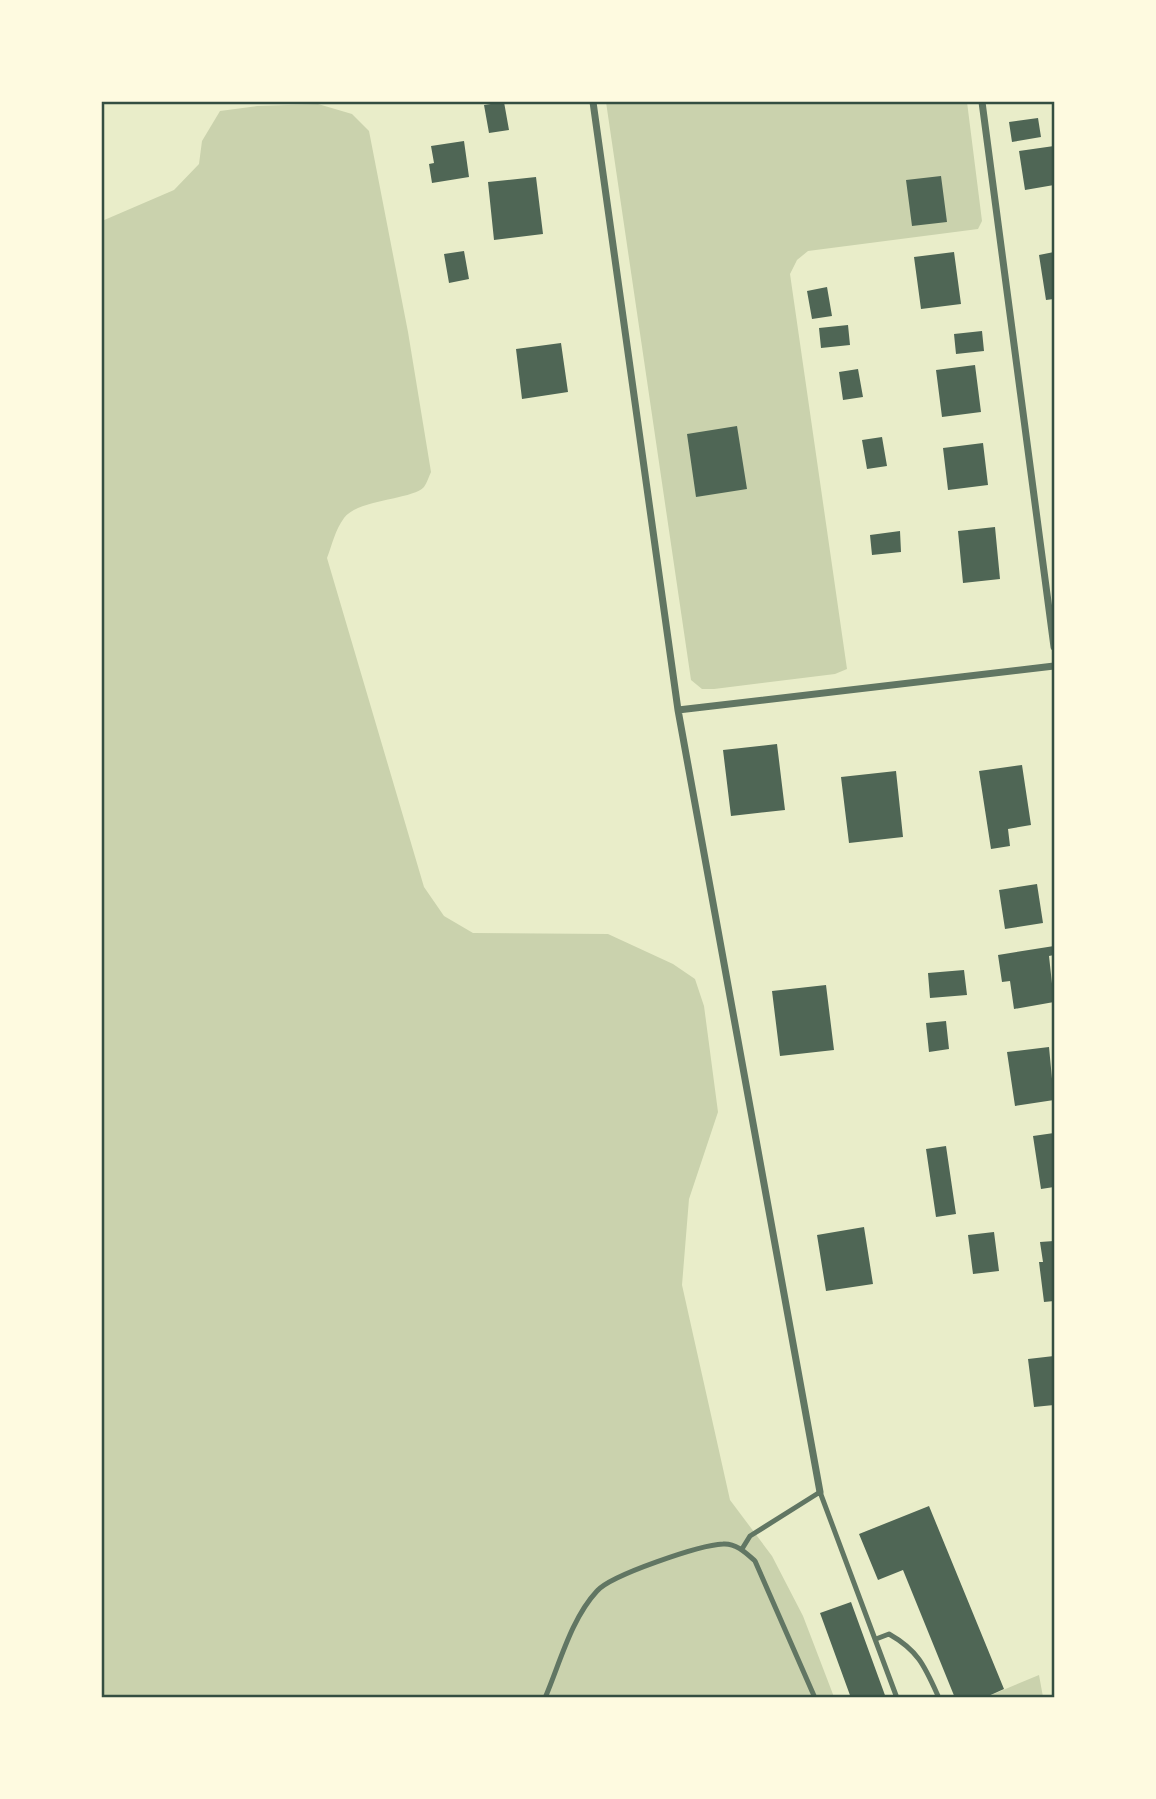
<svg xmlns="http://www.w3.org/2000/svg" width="1156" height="1799" font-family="'Exo 2',sans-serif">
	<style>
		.green { fill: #cad2ad }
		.building { fill: #4f6655 }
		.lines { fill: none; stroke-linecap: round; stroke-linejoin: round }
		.service { stroke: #617663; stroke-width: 5 }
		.minor { stroke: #617663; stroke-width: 7 }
		.neatline { fill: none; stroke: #344e41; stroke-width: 2.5 }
	</style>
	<rect width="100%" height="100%" fill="#e9edc9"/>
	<path class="green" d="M 606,102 L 967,102 L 982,221 L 978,229 L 808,251 L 797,260 L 790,274 L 847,669 L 835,674 L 714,689 L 702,689 L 691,680 Z
		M 318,104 L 352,114 L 369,131 L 408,332 L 431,472 C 429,476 427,483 424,487 C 412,500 358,499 344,518 C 335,530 332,545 327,558 L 424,887 L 444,916 L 473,933 L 608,934 L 673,964 L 695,979 L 704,1006 L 718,1112 L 689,1199 L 682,1285 L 730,1500 L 772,1556 L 803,1616 L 834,1697 L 102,1698 L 102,221 L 174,190 L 199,164 L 202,141 L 220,111 L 257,106 Z
		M 1039,1675 L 1043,1697 L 984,1698 Z"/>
	<path class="building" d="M 504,102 L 509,130 L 489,133 L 484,105 Z
		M 1038,118 L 1041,137 L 1012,142 L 1009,122 Z
		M 464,141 L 469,177 L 432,183 L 429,164 L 434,163 L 431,146 Z
		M 1054,146 L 1054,185 L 1025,190 L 1019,151 Z
		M 941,176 L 947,222 L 912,226 L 906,180 Z
		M 536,177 L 543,234 L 494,240 L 488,182 Z
		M 464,251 L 469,279 L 449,283 L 444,254 Z
		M 954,252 L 961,304 L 921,309 L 914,257 Z
		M 1054,252 L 1054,299 L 1046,300 L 1039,255 Z
		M 827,287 L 832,316 L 812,319 L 807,291 Z
		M 848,325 L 850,345 L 821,348 L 819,328 Z
		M 982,331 L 984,351 L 956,354 L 954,334 Z
		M 561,343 L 568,392 L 522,399 L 516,349 Z
		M 975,365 L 981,412 L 942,417 L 936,370 Z
		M 858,369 L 863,397 L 843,400 L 839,372 Z
		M 737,426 L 747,489 L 696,497 L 687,434 Z
		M 882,437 L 887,466 L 867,469 L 862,440 Z
		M 983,443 L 988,485 L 948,490 L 943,448 Z
		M 995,527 L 1000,579 L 963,583 L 958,531 Z
		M 900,531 L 901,552 L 872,555 L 870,535 Z
		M 777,744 L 785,810 L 731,816 L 723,750 Z
		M 1022,765 L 1031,825 L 1008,829 L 1010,846 L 991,849 L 979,771 Z
		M 896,771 L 903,837 L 849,843 L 841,777 Z
		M 1037,884 L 1043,923 L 1005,929 L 999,890 Z
		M 1054,946 L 1054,955 L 1049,956 L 1054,1002 L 1014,1009 L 1010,981 L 1002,982 L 998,955 Z
		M 964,970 L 967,995 L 930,998 L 928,973 Z
		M 826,985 L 834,1050 L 780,1056 L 772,991 Z
		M 946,1021 L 949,1049 L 929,1052 L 926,1023 Z
		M 1049,1047 L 1054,1100 L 1015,1106 L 1007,1052 Z
		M 1054,1133 L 1054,1187 L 1041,1189 L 1033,1136 Z
		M 946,1146 L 956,1214 L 936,1217 L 926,1149 Z
		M 864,1227 L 873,1284 L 826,1291 L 817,1235 Z
		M 994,1232 L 999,1271 L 973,1274 L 968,1235 Z
		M 1054,1241 L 1054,1301 L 1044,1302 L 1039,1262 L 1043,1262 L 1040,1242 Z
		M 1054,1356 L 1054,1405 L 1034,1407 L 1028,1359 Z
		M 929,1506 L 1004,1689 L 984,1698 L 955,1698 L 903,1570 L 878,1580 L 859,1534 Z
		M 851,1602 L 886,1698 L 851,1698 L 820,1613 Z"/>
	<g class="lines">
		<path class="service" d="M 742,1549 L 750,1536 L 820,1492 L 897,1698
			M 876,1639 L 889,1634 C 919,1651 925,1667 939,1698
			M 545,1698 C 560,1663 571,1619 597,1591 C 611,1575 700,1545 723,1544 C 736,1543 746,1553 755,1561 L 815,1698"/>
		<path class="minor" d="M 593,102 L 678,710 L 820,1492
			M 982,102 L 1054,647
			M 678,710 L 1054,666"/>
	</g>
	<rect width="1156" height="1799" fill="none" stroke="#fefae0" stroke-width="206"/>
	<rect x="103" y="103" width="950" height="1593" class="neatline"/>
</svg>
